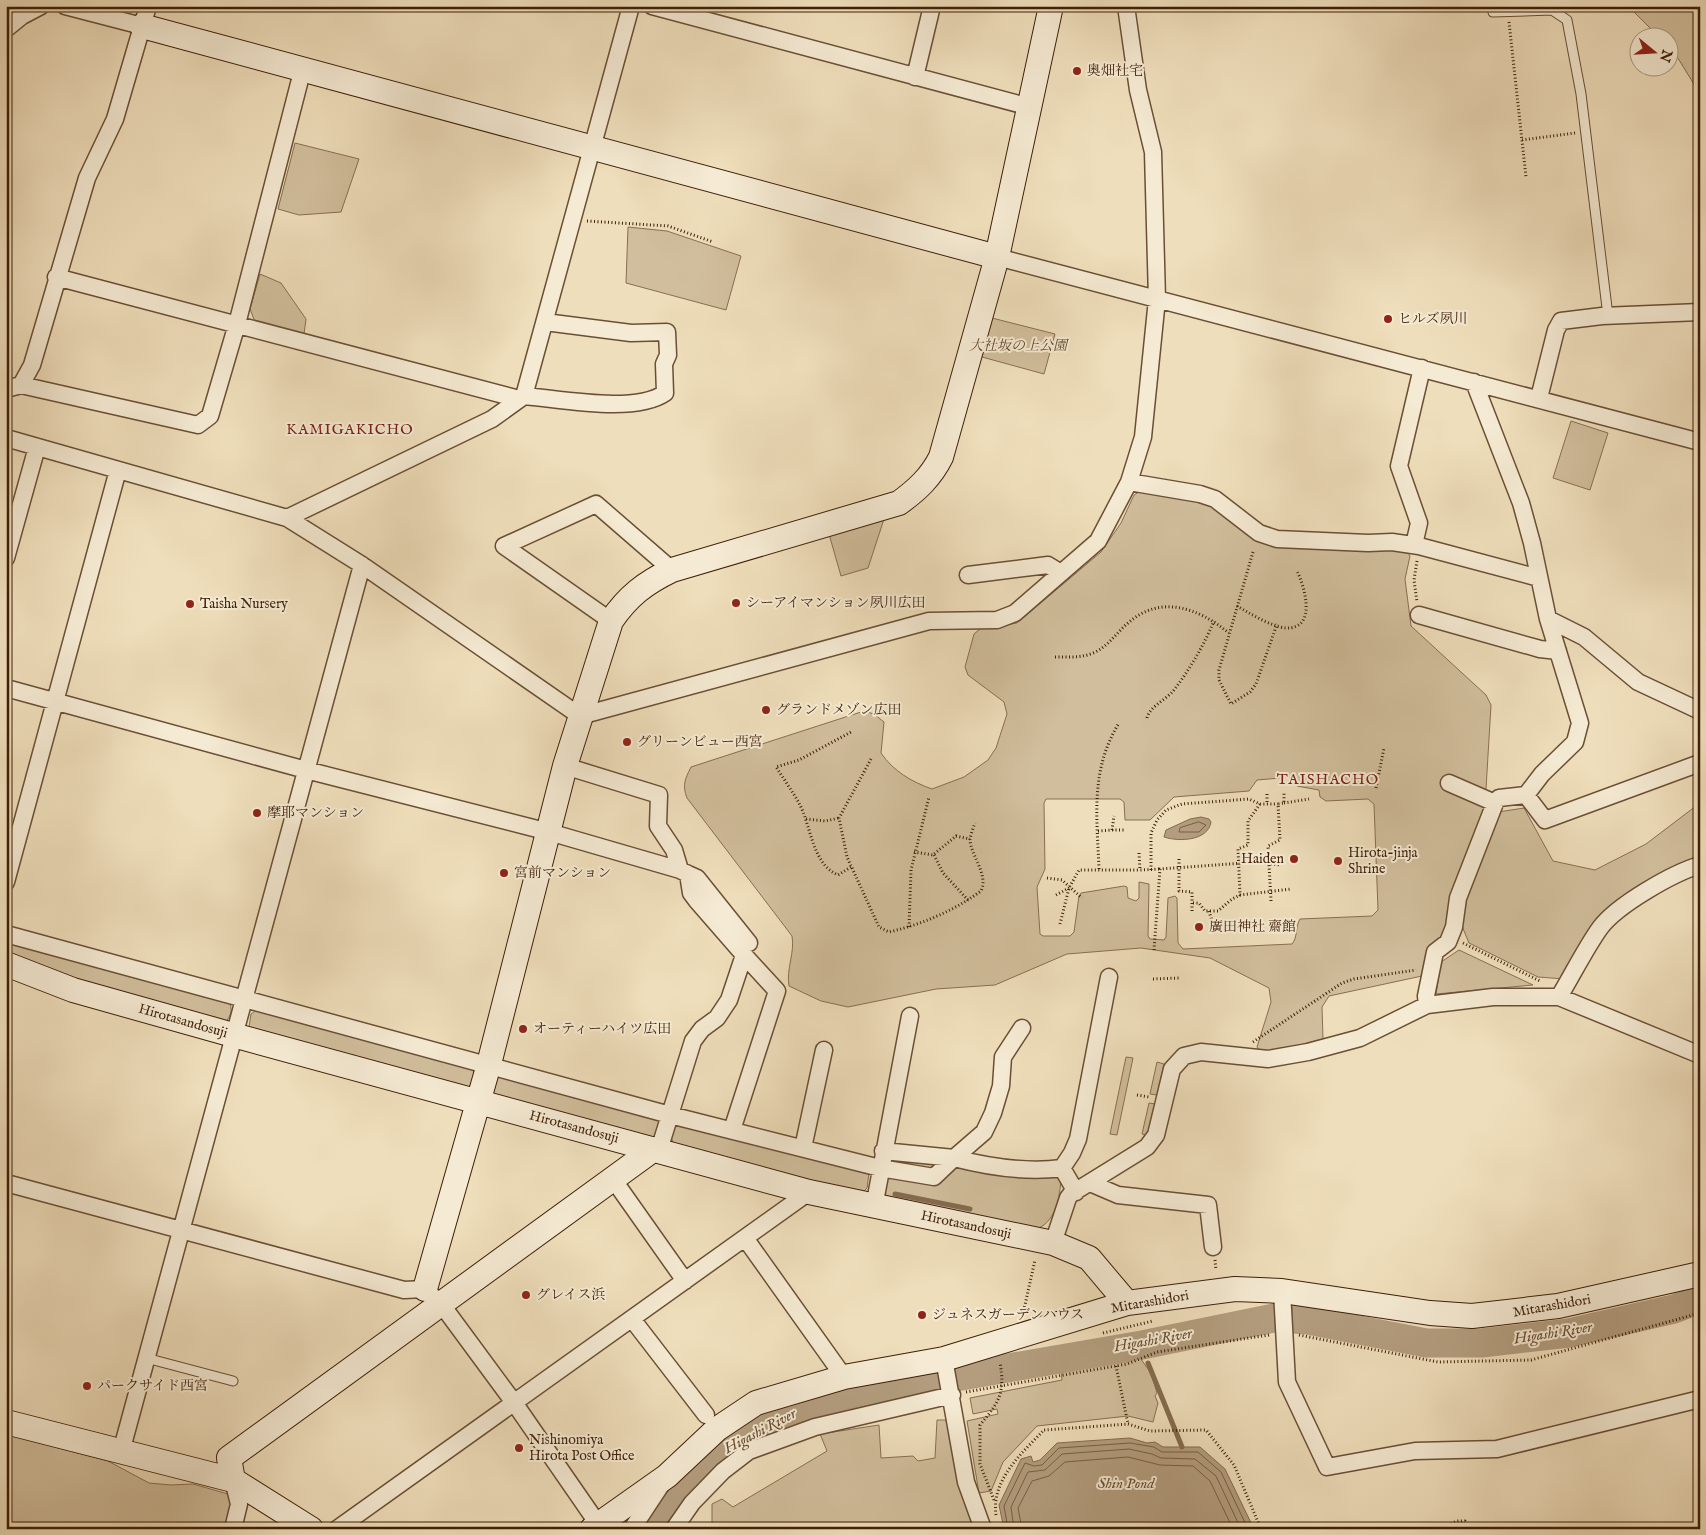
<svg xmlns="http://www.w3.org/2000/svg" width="1706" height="1535" font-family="'IM FELL English','Noto Serif JP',serif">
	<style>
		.green { fill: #d1be9c; stroke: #886e52; fill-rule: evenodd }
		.water { fill: #b39d7e; stroke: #846b4e }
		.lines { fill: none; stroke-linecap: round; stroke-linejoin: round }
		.shore { stroke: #785e42; stroke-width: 1 }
		.stream { stroke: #846b4e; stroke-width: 5 }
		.river { stroke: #b39d7e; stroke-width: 29 }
		.lane-casing { stroke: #6a4f34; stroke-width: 11 }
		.street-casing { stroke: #6a4f34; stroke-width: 19 }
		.secondary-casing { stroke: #3e1f07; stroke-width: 26 }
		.path { stroke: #3e1f07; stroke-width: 3; stroke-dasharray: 1 2.5; stroke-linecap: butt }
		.lane { stroke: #f5ead3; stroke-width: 9 }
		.street { stroke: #f5ead3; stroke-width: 16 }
		.secondary { stroke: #f5ead3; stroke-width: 24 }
		.poi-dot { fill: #8f2418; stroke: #f5ead3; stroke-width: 2 }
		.labels { text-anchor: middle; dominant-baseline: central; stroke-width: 4; stroke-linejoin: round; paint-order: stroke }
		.poi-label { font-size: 14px; fill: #3e1f07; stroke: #f5ead3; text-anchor: start }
		.park-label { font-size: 14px; font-style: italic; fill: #63472c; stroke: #f5ead3 }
		.street-label { font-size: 14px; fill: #3e1f07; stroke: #f5ead3 }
		.neighbourhood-label { font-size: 15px; letter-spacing: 1px; fill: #7a1f14; stroke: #f5ead3 }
		.water-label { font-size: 15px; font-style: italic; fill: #674b31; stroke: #f5ead3 }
	</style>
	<rect width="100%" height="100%" fill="#efdebb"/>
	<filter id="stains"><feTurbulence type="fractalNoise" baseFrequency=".004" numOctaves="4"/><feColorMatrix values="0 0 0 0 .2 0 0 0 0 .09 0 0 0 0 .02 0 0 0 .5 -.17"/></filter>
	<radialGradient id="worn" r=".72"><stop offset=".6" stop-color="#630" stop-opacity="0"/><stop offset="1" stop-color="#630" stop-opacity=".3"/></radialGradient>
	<path class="green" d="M 1628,6 L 1700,6 L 1700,94 L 1676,55 L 1669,47 L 1668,38 L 1659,37 Z
		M 295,143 L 359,159 L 341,212 L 299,215 L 278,209 Z
		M 628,227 L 667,231 L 741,256 L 726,310 L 626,283 Z
		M 260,274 L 281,283 L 306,319 L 304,334 L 255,322 L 250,309 Z
		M 992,318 L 1055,334 L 1044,374 L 982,357 Z
		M 1571,421 L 1608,433 L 1590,490 L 1553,478 Z
		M 1139,492 L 1209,502 L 1255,538 L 1395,549 L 1407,552 L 1410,556 L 1405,579 L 1411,626 L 1486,695 L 1491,705 L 1485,806 L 1451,923 L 1422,976 L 1329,996 L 1322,1007 L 1323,1039 L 1272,1052 L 1259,1050 L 1257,1047 L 1271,1002 L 1269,988 L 1210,958 L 1141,948 L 1067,954 L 995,985 L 936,989 L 848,1007 L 821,1001 L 789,986 C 786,969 795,953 792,936 L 687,798 C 682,785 685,779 691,767 L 864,711 L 874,714 L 884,722 L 881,753 C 893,771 912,782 932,789 L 964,777 L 988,760 L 996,748 L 1007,714 L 1004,702 L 968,675 L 965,667 L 974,634 L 980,629 L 1017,623 L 1101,552 L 1121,523 L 1134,495 ZM 1292,777 L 1297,780 L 1297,786 L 1319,790 L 1320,797 L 1326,801 L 1368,799 L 1374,804 L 1378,910 L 1372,916 L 1300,919 C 1295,927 1298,937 1292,944 L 1183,949 L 1178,943 L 1177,898 L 1175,896 L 1168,898 L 1166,937 L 1164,940 L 1150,939 L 1148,936 L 1149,884 L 1139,882 L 1139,898 L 1136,901 L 1128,898 L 1127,887 L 1124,886 L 1081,893 L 1079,896 L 1074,932 L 1070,936 L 1043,936 L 1040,934 L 1037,887 L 1045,869 L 1044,803 L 1046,799 L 1120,799 L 1124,802 L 1125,820 L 1150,820 L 1174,797 L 1249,791 L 1257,780 Z
		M 884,519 L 868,568 L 841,576 L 829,534 Z
		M 1700,803 L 1700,860 L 1598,923 L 1564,979 L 1538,977 L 1469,943 L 1462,926 L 1468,891 L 1498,812 L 1524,808 L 1553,861 L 1595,870 L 1646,844 Z
		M 6,941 L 229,1002 C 233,1009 231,1016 226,1021 L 77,983 L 6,955 Z
		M 1459,950 L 1533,985 L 1436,994 L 1441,962 Z
		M 258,1009 L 472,1068 C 476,1074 473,1083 468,1088 L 249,1027 L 251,1014 Z
		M 1126,1057 L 1133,1058 L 1117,1135 L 1110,1134 Z
		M 1157,1062 L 1164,1064 L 1157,1095 L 1150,1094 Z
		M 496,1076 L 659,1118 L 661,1122 L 656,1138 L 490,1093 Z
		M 1149,1103 L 1156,1104 L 1149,1136 L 1142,1134 Z
		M 676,1125 L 869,1173 L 867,1188 L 860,1195 L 674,1145 L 671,1137 Z
		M 891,1160 L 1057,1175 L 1061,1178 C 1060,1196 1056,1220 1039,1228 L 887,1201 L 884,1197 Z
		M 1138,1355 L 1151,1373 L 1157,1393 L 1155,1396 L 1158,1403 L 1153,1422 L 1128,1416 L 1037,1426 L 1003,1462 L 991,1491 L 979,1493 L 967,1421 L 998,1414 L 997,1409 L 973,1414 L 970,1398 L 1062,1380 L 1061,1372 Z
		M 937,1420 L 952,1420 L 978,1529 L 712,1529 L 712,1504 L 722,1499 L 733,1507 L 827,1451 L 820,1434 L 879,1425 L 881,1458 L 913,1456 L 918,1461 L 935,1458 Z
		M 6,1434 L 108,1461 L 149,1483 L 171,1485 L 193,1484 L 228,1494 L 233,1504 L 226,1529 L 6,1529 Z"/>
	<path class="water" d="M 1201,817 L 1209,819 L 1211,822 C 1208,841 1179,842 1164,837 L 1166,830 L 1190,819 Z
		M 1130,1438 L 1147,1443 L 1155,1442 L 1163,1447 L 1200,1447 L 1225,1469 L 1254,1529 L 1004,1529 L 999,1505 L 1021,1459 L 1031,1456 L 1033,1462 L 1040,1460 L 1057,1443 Z"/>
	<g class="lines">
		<path class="shore" d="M 1199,822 L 1206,825 L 1199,832 L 1179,832 L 1180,828 Z
			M 1008,1529 L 1004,1506 L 1025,1463 L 1034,1466 L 1042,1465 L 1059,1448 L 1130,1443 L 1154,1447 L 1162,1452 L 1198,1452 L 1221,1472 L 1248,1529
			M 1014,1529 L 1011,1507 L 1028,1472 L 1045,1470 L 1062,1454 L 1129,1449 L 1152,1454 L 1161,1458 L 1195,1459 L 1216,1476 L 1241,1529
			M 1022,1529 L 1018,1508 L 1032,1481 L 1049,1476 L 1065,1462 L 1128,1457 L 1160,1465 L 1193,1466 L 1210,1481 L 1233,1529"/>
		<path class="stream" d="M 895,1194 L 970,1209
			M 1148,1363 L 1182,1447
			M 1495,1529 L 1510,1527 L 1514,1529"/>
		<path class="river" d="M 648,1529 L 658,1513 L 701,1467 L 728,1446 L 789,1412 L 880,1390 L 1142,1345 L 1274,1318 L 1308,1320 L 1426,1343 L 1482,1343 L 1569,1333 L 1674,1309 L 1700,1299"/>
		<defs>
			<path id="lane" d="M 1492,6 L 1493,12 L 1552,10 L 1567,20 L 1581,94 L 1608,316
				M 146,1358 L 233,1381"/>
			<path id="street" d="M 65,6 L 142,26
				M 652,6 L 1030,107
				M 6,29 L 22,16 L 41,6
				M 915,77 L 932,6
				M 997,257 L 1700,442
				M 56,277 L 519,399
				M 21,385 L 198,425 L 210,416 L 237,324 L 303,68
				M 6,389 L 21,385 L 32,365 L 87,178 L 115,119 L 148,6
				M 524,396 C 561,399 635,414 665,393 L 664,364 L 668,355 L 667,332 L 631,333 L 545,322
				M 1539,398 L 1556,330 L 1561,321 L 1602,316 L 1700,312
				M 6,438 L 287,518 L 362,565 L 580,716 L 929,621 L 997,620 L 1015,613 L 1098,541 L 1129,482 L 1143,437 L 1157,299 L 1153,152 L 1138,90 L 1126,6
				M 1129,482 L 1200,494 L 1215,499 L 1259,533 L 1277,539 L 1368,543 L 1392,542 L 1419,546 L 1539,578
				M 287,518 L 492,419 L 524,396 L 631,6
				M 1414,545 L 1419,523 L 1399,466 L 1422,368
				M 6,558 L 37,447
				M 968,575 L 1048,565 L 1061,573
				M 1419,615 L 1540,649 L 1558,651
				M 1548,619 L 1584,637 L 1638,682 L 1700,711
				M 611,621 L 504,546 L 596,504 L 672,570
				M 6,688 L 306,770 L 549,832 L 680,870 L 674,850 L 658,826 L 659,795 L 565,766
				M 1449,783 L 1495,803
				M 1526,795 L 1545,820 L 1700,763
				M 680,870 L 688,874 L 691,893 L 697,901 L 744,955
				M 688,874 L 697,878 L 749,943
				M 6,882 L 118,470
				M 6,934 L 670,1115 L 880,1168 L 934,1177 L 954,1158 C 989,1167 1025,1173 1062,1168
				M 1559,997 C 1573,974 1585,949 1600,928 C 1617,905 1673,873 1700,865
				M 1427,1005 L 1426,996 L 1435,952 L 1448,942 L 1454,927 L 1458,898 L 1495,803 L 1499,798 L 1526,795 L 1542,774 L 1575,742 L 1580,723 L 1548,619 L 1532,543 L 1521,503 L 1474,382
				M 803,1148 L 824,1050
				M 659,1150 L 693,1041 L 702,1029 L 717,1018 L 729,1000 L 744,955 L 777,991 L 732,1130
				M 883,1151 L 954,1158 L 984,1132 L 993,1113 L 1001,1086 L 1003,1057 L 1022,1028
				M 613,1179 L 685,1281
				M 6,1183 L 404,1290 L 425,1289 L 442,1305 L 515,1404 L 598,1524
				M 1090,1183 L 1118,1195 L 1208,1205 L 1213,1247
				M 1076,1192 L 1062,1168 L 1072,1153 L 1078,1139 L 1109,977
				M 874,1207 L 910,1016
				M 745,1238 L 844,1377
				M 1053,1243 L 1068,1198 L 1071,1194 L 1147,1147 L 1156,1135 L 1172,1069 L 1184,1056 L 1201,1052 L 1268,1059 L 1308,1052 L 1360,1038 L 1427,1005 L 1493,997 L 1559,997 L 1700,1055
				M 1282,1291 L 1287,1382 L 1327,1467 L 1415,1451 L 1497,1449 L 1700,1399
				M 632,1319 L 706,1415
				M 944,1359 L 966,1482 L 983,1529
				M 121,1452 L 362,565
				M 233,1529 L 239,1504 L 233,1480
				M 337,1529 L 809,1192
				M 632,1529 L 661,1485
				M 674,1529 L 692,1503 L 723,1471 L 749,1451 L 815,1427 L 952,1395"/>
			<path id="secondary" d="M 142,26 L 997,257
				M 6,964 L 73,990 L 233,1035 L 809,1192 L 1053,1243 L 1089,1258 L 1127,1303
				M 425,1289 L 489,1064 L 565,766 L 611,621 C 628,596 645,583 672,570 L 899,503 C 917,490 931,477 941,457 L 997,257 L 1051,6
				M 6,1422 L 233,1480 L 311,1529
				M 233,1480 L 229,1458 L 654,1149
				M 592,1529 L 667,1476 L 717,1429 L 756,1403 L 844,1377 L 944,1359 L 1127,1303 L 1235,1289 L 1282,1291 L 1430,1313 L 1472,1316 L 1558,1306 L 1700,1274"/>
		</defs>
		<use href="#lane" class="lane-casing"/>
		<use href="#street" class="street-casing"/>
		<use href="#secondary" class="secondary-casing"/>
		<path class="path" d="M 1509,22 L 1526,177
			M 1522,140 L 1575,133
			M 587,221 L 668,226 L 713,242
			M 1253,552 L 1219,670 L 1219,680 L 1231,704 L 1250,692 L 1256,684 L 1277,624
			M 1417,561 L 1414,580 L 1417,602
			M 1237,606 C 1249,613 1272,627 1286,628 C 1318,629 1304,585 1297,571
			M 1055,657 C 1068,657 1081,658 1093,653 C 1108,647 1116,633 1128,623 C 1161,594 1198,608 1229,633
			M 1147,718 C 1150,706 1166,700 1174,690 C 1190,669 1204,645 1214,621
			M 871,759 L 839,818 L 847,857 L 879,927 L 889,932 C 923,924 953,911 981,891 C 989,874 970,855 970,839 C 971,834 973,828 975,823
			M 1376,788 L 1384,748
			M 1267,794 L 1267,804
			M 1284,803 L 1309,799
			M 1260,804 L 1248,821 L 1248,845 L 1238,849 L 1240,895 L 1291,889
			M 806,819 L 825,821 L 839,818
			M 1112,830 L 1125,830
			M 1098,831 L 1112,830 L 1114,816
			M 914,852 L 933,855 L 956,836 L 970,839
			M 1139,853 L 1140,870 L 1160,869
			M 934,855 L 943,873 L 968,900
			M 1179,859 L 1179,891 L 1192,892 L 1192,911
			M 851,867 L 838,875 C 812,864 811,825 799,803 C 792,791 784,779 776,767 L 799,760 L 853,731
			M 1099,869 C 1097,817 1090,770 1119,723
			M 1151,870 L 1151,833 L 1157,820 L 1166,810 L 1182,804 L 1249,799 L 1260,804 L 1278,804
			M 1047,878 L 1062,880 L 1082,898
			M 1056,895 L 1069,888
			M 1271,901 L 1268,846 L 1280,840 L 1278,804 L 1284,803 L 1284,793
			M 1193,903 L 1199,903 L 1205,911 L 1218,911 L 1232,899 L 1240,895
			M 1209,911 L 1212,921
			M 1060,924 L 1069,888 L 1079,870 L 1140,870
			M 909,927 L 911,870 L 929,797
			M 1463,943 L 1540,981
			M 1154,950 L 1160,869 L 1259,862 L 1280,865
			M 1153,979 L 1180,978
			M 1253,1042 L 1342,983 L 1354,979 L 1416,970
			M 1137,1095 L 1149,1097
			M 1215,1260 L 1216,1270
			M 1023,1314 L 1035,1260
			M 1103,1333 L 1153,1321
			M 1299,1335 L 1438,1362 L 1531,1360 L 1700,1313
			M 1116,1366 L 1128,1424
			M 966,1392 L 1127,1364 L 1157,1352 L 1269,1335
			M 994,1500 L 980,1464 L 980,1425 C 1000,1401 1005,1393 1000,1362
			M 996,1515 C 991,1480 1022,1453 1044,1430 L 1128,1424 L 1150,1431 L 1206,1430 L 1234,1465 L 1261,1529
			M 1438,1529 L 1457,1521 L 1465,1521 L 1469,1529"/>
		<use href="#lane" class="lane"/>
		<use href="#street" class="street"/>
		<use href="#secondary" class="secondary"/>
	</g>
	<g class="poi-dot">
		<circle cx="1077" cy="71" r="5"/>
		<circle cx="1388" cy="319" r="5"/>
		<circle cx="736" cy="603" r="5"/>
		<circle cx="190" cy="604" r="5"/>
		<circle cx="766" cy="710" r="5"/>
		<circle cx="627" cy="742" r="5"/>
		<circle cx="257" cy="813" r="5"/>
		<circle cx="1294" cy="859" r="5"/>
		<circle cx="1338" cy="861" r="5"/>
		<circle cx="504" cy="873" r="5"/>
		<circle cx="1199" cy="927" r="5"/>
		<circle cx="523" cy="1029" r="5"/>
		<circle cx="526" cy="1295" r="5"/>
		<circle cx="922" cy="1315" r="5"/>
		<circle cx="87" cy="1386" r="5"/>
		<circle cx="519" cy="1448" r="5"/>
	</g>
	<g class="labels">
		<g class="poi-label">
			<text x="1087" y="71">奥畑社宅</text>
			<text x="1398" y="319">ヒルズ夙川</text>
			<text x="746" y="603">シーアイマンション夙川広田</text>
			<text x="200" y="604">Taisha Nursery</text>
			<text x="776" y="710">グランドメゾン広田</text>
			<text x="637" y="742">グリーンビュー西宮</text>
			<text x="267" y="813">摩耶マンション</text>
			<text x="1348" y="853">Hirota-jinja<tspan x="1348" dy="16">Shrine</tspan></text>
			<text x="1284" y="859" text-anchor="end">Haiden</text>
			<text x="514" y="873">宮前マンション</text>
			<text x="1209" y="927">廣田神社 齋館</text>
			<text x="533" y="1029">オーティーハイツ広田</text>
			<text x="536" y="1295">グレイス浜</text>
			<text x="932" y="1315">ジュネスガーデンハウス</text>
			<text x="97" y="1386">パークサイド西宮</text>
			<text x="529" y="1440">Nishinomiya<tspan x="529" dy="16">Hirota Post Office</tspan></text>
		</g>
		<g class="park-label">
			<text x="1018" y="346">大社坂の上公園</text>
		</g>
		<g class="street-label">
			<text transform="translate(183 1021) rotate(16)">Hirotasandosuji</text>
			<text transform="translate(574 1127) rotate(15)">Hirotasandosuji</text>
			<text transform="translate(966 1225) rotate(12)">Hirotasandosuji</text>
			<text transform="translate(1150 1302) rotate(-10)">Mitarashidori</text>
			<text transform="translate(1552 1306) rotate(-10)">Mitarashidori</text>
		</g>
		<g class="neighbourhood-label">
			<text x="350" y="429">KAMIGAKICHO</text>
			<text x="1328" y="779">TAISHACHO</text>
		</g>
		<g class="water-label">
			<text transform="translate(1553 1333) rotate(-9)">Higashi River</text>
			<text transform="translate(1153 1340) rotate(-10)">Higashi River</text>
			<text transform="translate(760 1431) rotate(-28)">Higashi River</text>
			<text x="1126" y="1483">Shin Pond</text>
		</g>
	</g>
	<rect width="1706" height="1535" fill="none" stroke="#efdebb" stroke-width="25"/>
	<rect x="8" y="8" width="1691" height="1520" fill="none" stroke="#3e1f07" stroke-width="2.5"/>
	<rect x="12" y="12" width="1681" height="1510" fill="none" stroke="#3e1f07"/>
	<g transform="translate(1654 52) rotate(108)"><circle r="24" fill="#f5ead3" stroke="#ac9981"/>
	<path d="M0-4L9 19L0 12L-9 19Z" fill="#8f2418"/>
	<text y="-8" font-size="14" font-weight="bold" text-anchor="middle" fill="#3e1f07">N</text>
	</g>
	<rect width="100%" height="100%" filter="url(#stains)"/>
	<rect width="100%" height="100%" fill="url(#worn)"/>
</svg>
